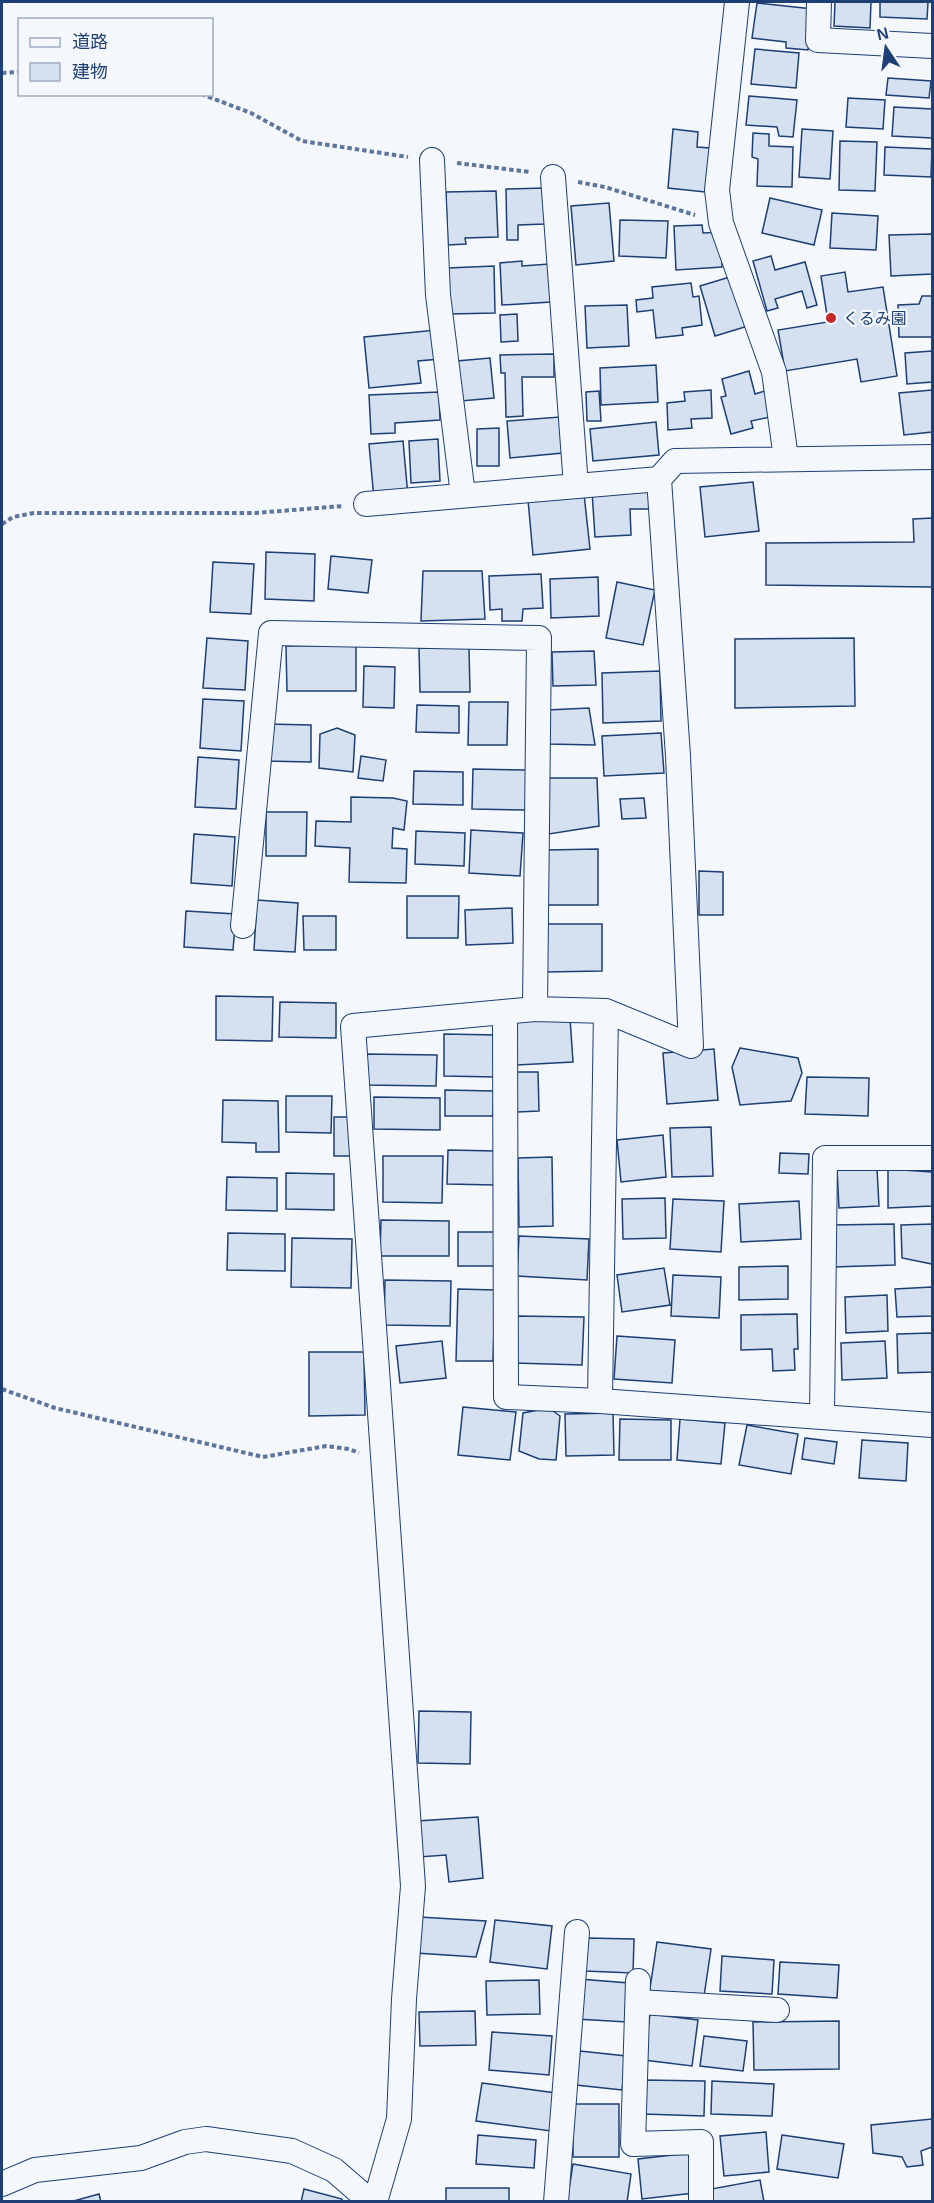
<svg xmlns="http://www.w3.org/2000/svg" width="934" height="2203" font-family="Helvetica,'Noto Sans JP',sans-serif">
	<style>
		.building { fill: #d5e0f0; stroke: #1d3f73; stroke-width: 1.5 }
		.lines { fill: none; stroke-linecap: round; stroke-linejoin: round }
		.minor-casing { stroke: #1d3f73; stroke-width: 26 }
		.path { stroke: #5e769c; stroke-width: 4; stroke-dasharray: 4.5 3; stroke-linecap: butt }
		.minor { stroke: #f4f7fb; stroke-width: 24 }
		.poi-dot { fill: #c62828; stroke: #f4f7fb; stroke-width: 2 }
		.labels { text-anchor: middle; dominant-baseline: central; stroke-width: 4.5; stroke-linejoin: round; paint-order: stroke }
		.poi-label { font-size: 16px; fill: #1d3f73; stroke: #f4f7fb; text-anchor: start }
	</style>
	<rect width="100%" height="100%" fill="#f4f7fb"/>
	<path class="building" d="M 835,2 L 871,2 L 870,28 L 834,26 Z
		M 880,2 L 928,2 L 927,19 L 880,17 Z
		M 757,3 L 813,9 L 808,50 L 786,48 L 786,42 L 752,38 Z
		M 755,49 L 799,53 L 796,88 L 751,84 Z
		M 888,78 L 931,81 L 929,98 L 886,95 Z
		M 749,96 L 797,100 L 793,137 L 779,136 L 777,127 L 746,125 Z
		M 848,98 L 885,100 L 883,129 L 846,127 Z
		M 894,107 L 932,109 L 932,138 L 892,136 Z
		M 673,129 L 698,132 L 697,147 L 710,148 L 705,192 L 668,188 Z
		M 802,129 L 833,131 L 830,179 L 799,177 Z
		M 753,133 L 769,134 L 769,146 L 793,147 L 792,187 L 757,186 L 758,159 L 752,157 Z
		M 840,141 L 877,142 L 875,191 L 839,190 Z
		M 885,147 L 932,149 L 931,177 L 884,175 Z
		M 545,188 L 545,224 L 518,225 L 518,240 L 507,240 L 506,189 Z
		M 496,191 L 498,237 L 465,238 L 466,244 L 448,245 L 446,192 Z
		M 770,198 L 822,210 L 814,245 L 762,233 Z
		M 609,203 L 614,261 L 576,265 L 571,206 Z
		M 832,213 L 878,216 L 876,250 L 830,248 Z
		M 620,220 L 668,221 L 666,258 L 619,256 Z
		M 702,225 L 703,233 L 721,232 L 722,267 L 676,270 L 674,226 Z
		M 932,234 L 932,274 L 891,276 L 889,235 Z
		M 771,256 L 775,270 L 805,262 L 817,305 L 807,308 L 802,291 L 775,299 L 778,308 L 767,311 L 753,261 Z
		M 522,261 L 522,266 L 549,264 L 551,302 L 502,305 L 500,263 Z
		M 494,266 L 495,313 L 450,314 L 448,268 Z
		M 845,272 L 848,292 L 883,287 L 897,376 L 861,382 L 857,359 L 785,371 L 778,330 L 828,322 L 821,276 Z
		M 733,276 L 748,326 L 715,336 L 700,286 Z
		M 691,283 L 693,297 L 699,296 L 702,325 L 682,328 L 683,335 L 656,338 L 653,310 L 637,312 L 636,300 L 653,298 L 652,287 Z
		M 922,296 L 932,296 L 932,337 L 899,337 L 898,305 L 919,304 Z
		M 627,305 L 629,346 L 587,348 L 585,306 Z
		M 517,314 L 518,341 L 501,342 L 500,315 Z
		M 437,330 L 440,359 L 418,361 L 421,383 L 369,388 L 364,337 Z
		M 932,351 L 932,382 L 907,384 L 905,353 Z
		M 554,354 L 554,377 L 522,377 L 523,416 L 506,417 L 505,373 L 501,373 L 500,355 Z
		M 490,358 L 494,398 L 461,401 L 457,361 Z
		M 656,365 L 658,402 L 601,405 L 600,368 Z
		M 749,371 L 755,394 L 768,390 L 775,416 L 751,421 L 753,428 L 731,434 L 721,397 L 726,396 L 722,379 Z
		M 711,390 L 712,418 L 691,419 L 692,428 L 668,430 L 667,403 L 685,401 L 684,392 Z
		M 932,390 L 932,432 L 904,435 L 899,393 Z
		M 599,391 L 601,421 L 587,421 L 586,392 Z
		M 439,392 L 440,420 L 395,423 L 395,433 L 371,434 L 369,395 Z
		M 560,417 L 563,453 L 510,458 L 507,421 Z
		M 656,422 L 659,455 L 593,461 L 590,429 Z
		M 499,428 L 499,466 L 477,466 L 477,429 Z
		M 438,439 L 440,481 L 411,483 L 409,441 Z
		M 403,441 L 408,496 L 374,499 L 369,444 Z
		M 753,482 L 759,531 L 705,537 L 700,487 Z
		M 655,489 L 655,509 L 630,509 L 631,535 L 595,537 L 592,491 Z
		M 584,494 L 590,549 L 533,555 L 528,500 Z
		M 932,518 L 932,587 L 766,585 L 766,543 L 914,542 L 913,519 Z
		M 266,552 L 315,554 L 314,601 L 265,599 Z
		M 331,556 L 372,560 L 368,593 L 328,589 Z
		M 213,562 L 254,564 L 251,614 L 210,612 Z
		M 423,571 L 482,571 L 485,619 L 421,621 Z
		M 541,574 L 543,608 L 523,609 L 522,621 L 502,621 L 502,609 L 490,610 L 489,576 Z
		M 598,577 L 599,616 L 551,618 L 550,579 Z
		M 617,582 L 655,590 L 643,645 L 606,638 Z
		M 207,638 L 248,641 L 245,690 L 203,688 Z
		M 854,638 L 855,706 L 735,708 L 735,639 Z
		M 356,645 L 356,691 L 287,691 L 286,646 Z
		M 419,648 L 469,648 L 470,692 L 420,692 Z
		M 594,651 L 596,685 L 553,686 L 552,652 Z
		M 364,666 L 395,667 L 394,708 L 363,707 Z
		M 660,671 L 661,721 L 603,723 L 602,673 Z
		M 203,699 L 244,701 L 241,751 L 200,748 Z
		M 469,702 L 508,702 L 507,745 L 468,745 Z
		M 417,705 L 459,706 L 459,733 L 416,732 Z
		M 589,708 L 595,745 L 548,744 L 547,710 Z
		M 266,724 L 311,725 L 311,762 L 265,761 Z
		M 337,728 L 355,735 L 353,772 L 319,768 L 320,734 Z
		M 661,733 L 664,773 L 604,776 L 602,736 Z
		M 361,756 L 386,760 L 383,781 L 358,778 Z
		M 198,757 L 239,760 L 236,809 L 195,807 Z
		M 473,769 L 527,770 L 526,810 L 472,809 Z
		M 414,771 L 463,772 L 463,805 L 413,804 Z
		M 547,778 L 597,778 L 599,826 L 549,834 Z
		M 351,797 L 393,798 L 407,801 L 404,830 L 393,828 L 392,848 L 407,849 L 406,883 L 349,882 L 350,848 L 315,846 L 316,821 L 351,822 Z
		M 644,798 L 646,818 L 622,819 L 620,799 Z
		M 266,812 L 307,812 L 306,856 L 266,856 Z
		M 471,830 L 523,833 L 520,876 L 469,873 Z
		M 416,831 L 465,833 L 464,866 L 415,864 Z
		M 194,834 L 235,837 L 232,886 L 191,883 Z
		M 598,849 L 598,905 L 548,905 L 547,850 Z
		M 699,871 L 723,872 L 723,915 L 699,915 Z
		M 407,896 L 459,896 L 458,938 L 407,938 Z
		M 257,900 L 298,903 L 295,952 L 254,950 Z
		M 512,908 L 513,943 L 466,945 L 465,910 Z
		M 186,911 L 236,914 L 233,950 L 184,947 Z
		M 303,916 L 336,916 L 336,950 L 304,950 Z
		M 546,924 L 602,924 L 602,971 L 546,972 Z
		M 216,996 L 273,997 L 272,1041 L 216,1040 Z
		M 280,1002 L 336,1003 L 336,1038 L 279,1037 Z
		M 570,1018 L 573,1062 L 517,1065 L 514,1021 Z
		M 444,1034 L 497,1035 L 496,1077 L 444,1076 Z
		M 740,1048 L 798,1058 L 802,1073 L 791,1101 L 740,1105 L 732,1067 Z
		M 714,1049 L 718,1100 L 667,1104 L 663,1053 Z
		M 365,1054 L 437,1055 L 436,1086 L 365,1085 Z
		M 516,1072 L 538,1072 L 539,1111 L 517,1112 Z
		M 807,1077 L 869,1078 L 868,1116 L 805,1114 Z
		M 445,1090 L 494,1091 L 493,1116 L 445,1116 Z
		M 286,1096 L 332,1096 L 331,1133 L 286,1132 Z
		M 374,1097 L 440,1098 L 440,1130 L 374,1129 Z
		M 223,1100 L 278,1101 L 279,1152 L 256,1152 L 256,1143 L 222,1142 Z
		M 334,1117 L 355,1117 L 354,1156 L 334,1156 Z
		M 711,1127 L 713,1176 L 672,1177 L 670,1128 Z
		M 663,1135 L 666,1177 L 621,1182 L 617,1140 Z
		M 448,1150 L 496,1151 L 495,1185 L 447,1184 Z
		M 780,1153 L 809,1154 L 808,1174 L 779,1173 Z
		M 383,1156 L 443,1156 L 442,1203 L 383,1202 Z
		M 552,1157 L 553,1226 L 519,1227 L 518,1158 Z
		M 877,1168 L 879,1206 L 839,1208 L 837,1169 Z
		M 888,1169 L 932,1172 L 932,1206 L 888,1208 Z
		M 286,1173 L 334,1174 L 334,1210 L 286,1209 Z
		M 227,1177 L 277,1178 L 277,1211 L 226,1210 Z
		M 665,1198 L 666,1238 L 623,1239 L 622,1199 Z
		M 673,1199 L 724,1201 L 721,1252 L 670,1249 Z
		M 799,1201 L 801,1239 L 741,1242 L 739,1204 Z
		M 381,1220 L 449,1221 L 449,1256 L 380,1256 Z
		M 894,1224 L 895,1265 L 833,1267 L 832,1225 Z
		M 932,1224 L 932,1264 L 902,1258 L 901,1225 Z
		M 458,1232 L 499,1232 L 498,1266 L 458,1266 Z
		M 228,1233 L 285,1234 L 285,1271 L 227,1270 Z
		M 519,1236 L 589,1239 L 587,1280 L 517,1276 Z
		M 292,1238 L 352,1239 L 351,1288 L 291,1287 Z
		M 788,1266 L 788,1299 L 739,1300 L 739,1267 Z
		M 664,1268 L 670,1305 L 622,1312 L 617,1275 Z
		M 673,1275 L 721,1277 L 719,1318 L 671,1316 Z
		M 385,1280 L 451,1281 L 450,1326 L 384,1325 Z
		M 932,1287 L 932,1316 L 897,1317 L 895,1289 Z
		M 458,1289 L 495,1290 L 493,1361 L 456,1361 Z
		M 887,1295 L 888,1331 L 846,1333 L 845,1297 Z
		M 797,1314 L 798,1349 L 794,1349 L 795,1370 L 773,1371 L 772,1349 L 741,1350 L 741,1315 Z
		M 515,1316 L 584,1317 L 582,1365 L 514,1363 Z
		M 932,1333 L 932,1372 L 898,1373 L 897,1334 Z
		M 617,1336 L 675,1340 L 672,1383 L 614,1379 Z
		M 442,1341 L 446,1378 L 400,1383 L 396,1346 Z
		M 885,1341 L 887,1378 L 842,1380 L 841,1343 Z
		M 309,1352 L 364,1352 L 365,1415 L 309,1416 Z
		M 463,1407 L 516,1412 L 510,1460 L 458,1455 Z
		M 549,1408 L 560,1416 L 556,1460 L 539,1459 L 519,1451 L 523,1413 Z
		M 613,1413 L 614,1455 L 566,1456 L 565,1414 Z
		M 620,1419 L 671,1420 L 671,1460 L 619,1460 Z
		M 680,1419 L 725,1423 L 721,1464 L 677,1460 Z
		M 747,1425 L 798,1434 L 791,1474 L 739,1465 Z
		M 805,1438 L 837,1442 L 834,1464 L 802,1459 Z
		M 862,1440 L 908,1443 L 906,1481 L 859,1478 Z
		M 419,1711 L 471,1712 L 470,1764 L 418,1763 Z
		M 478,1817 L 483,1878 L 449,1882 L 446,1855 L 419,1857 L 417,1821 Z
		M 419,1917 L 486,1921 L 476,1957 L 416,1953 Z
		M 495,1920 L 552,1926 L 547,1969 L 490,1962 Z
		M 586,1938 L 634,1939 L 633,1973 L 585,1971 Z
		M 657,1942 L 711,1949 L 703,2003 L 649,1995 Z
		M 722,1956 L 774,1960 L 772,1994 L 720,1991 Z
		M 780,1962 L 839,1965 L 837,1998 L 778,1994 Z
		M 579,1979 L 629,1983 L 627,2022 L 576,2019 Z
		M 539,1980 L 540,2014 L 487,2015 L 486,1981 Z
		M 475,2011 L 476,2045 L 420,2046 L 419,2012 Z
		M 650,2014 L 698,2020 L 692,2066 L 644,2060 Z
		M 839,2021 L 839,2069 L 754,2070 L 753,2022 Z
		M 492,2032 L 552,2036 L 549,2075 L 489,2070 Z
		M 704,2036 L 747,2041 L 743,2071 L 700,2066 Z
		M 580,2051 L 626,2056 L 622,2090 L 576,2085 Z
		M 644,2080 L 705,2081 L 704,2116 L 643,2114 Z
		M 712,2081 L 774,2084 L 772,2116 L 711,2114 Z
		M 482,2083 L 556,2093 L 551,2131 L 476,2121 Z
		M 573,2104 L 619,2104 L 619,2157 L 573,2157 Z
		M 932,2119 L 932,2147 L 921,2151 L 923,2165 L 907,2167 L 902,2157 L 873,2153 L 871,2125 Z
		M 766,2132 L 769,2172 L 724,2176 L 720,2136 Z
		M 478,2135 L 536,2140 L 534,2168 L 476,2164 Z
		M 782,2135 L 844,2144 L 838,2178 L 777,2169 Z
		M 690,2153 L 694,2193 L 642,2199 L 638,2159 Z
		M 573,2164 L 631,2174 L 627,2202 L 567,2202 Z
		M 760,2180 L 764,2202 L 708,2202 L 706,2190 Z
		M 446,2188 L 509,2188 L 509,2202 L 446,2202 Z
		M 304,2189 L 342,2199 L 342,2202 L 301,2202 Z
		M 99,2194 L 101,2202 L 70,2202 Z"/>
	<g class="lines">
		<defs>
			<path id="minor" d="M 737,2 L 717,190 L 721,223 L 774,372 L 786,458
				M 819,2 L 818,40 L 932,46
				M 432,160 L 438,295 L 463,495
				M 553,177 L 576,486
				M 366,504 L 659,479
				M 243,926 L 271,633 L 539,638 L 535,1009
				M 505,1013 L 506,1397 L 600,1401 L 932,1425
				M 600,1401 L 606,1011
				M 822,1416 L 825,1158 L 932,1158
				M 638,1981 L 633,2144 L 701,2142 L 701,2202
				M 638,2002 L 777,2010
				M 2,2184 L 35,2170 L 141,2158 L 185,2142 L 206,2139 L 292,2151 L 334,2170 L 371,2202
				M 375,2202 L 399,2119 L 404,1999 L 413,1886 L 353,1026 L 535,1009 L 606,1011 L 691,1046 L 678,756 L 659,479 L 675,461 L 932,457
				M 556,2202 L 577,1932"/>
		</defs>
		<use href="#minor" class="minor-casing"/>
		<path class="path" d="M 2,73 L 20,72
			M 201,94 L 251,113 L 302,141 L 408,157
			M 457,163 L 530,172
			M 578,182 L 605,187 L 695,215
			M 2,524 L 13,517 L 34,513 L 255,513 L 343,506
			M 2,1389 L 55,1408 L 263,1457 L 326,1446 L 349,1449 L 359,1453"/>
		<use href="#minor" class="minor"/>
	</g>
	<circle class="poi-dot" cx="831" cy="318" r="6"/>
	<g class="labels">
		<g class="poi-label">
			<text x="843" y="318">くるみ園</text>
		</g>
	</g>
	<rect width="934" height="2203" fill="none" stroke="#1d3f73" stroke-width="6"/>
	<rect x="18" y="18" width="195" height="78" fill="#f4f7fb" stroke="#9eadc5" stroke-width="1.5"/>
	<rect x="30" y="38" width="30" height="9" fill="#f4f7fb" stroke="#9eadc5" stroke-width="1.5"/>
	<text x="72" y="48" font-size="18" fill="#1d3f73">道路</text>
	<rect x="30" y="63" width="30" height="18" fill="#d5e0f0" stroke="#9eadc5" stroke-width="1.5"/>
	<text x="72" y="78" font-size="18" fill="#1d3f73">建物</text>
	<g transform="translate(886 48) rotate(347)" stroke="#f4f7fb" stroke-width="4.5" paint-order="stroke">
	<path d="M0-4.5L10 22L0 15L-10 22Z" fill="#1d3f73"/>
	<text y="-9" font-size="16" font-weight="bold" text-anchor="middle" fill="#1d3f73">N</text>
	</g>
</svg>
